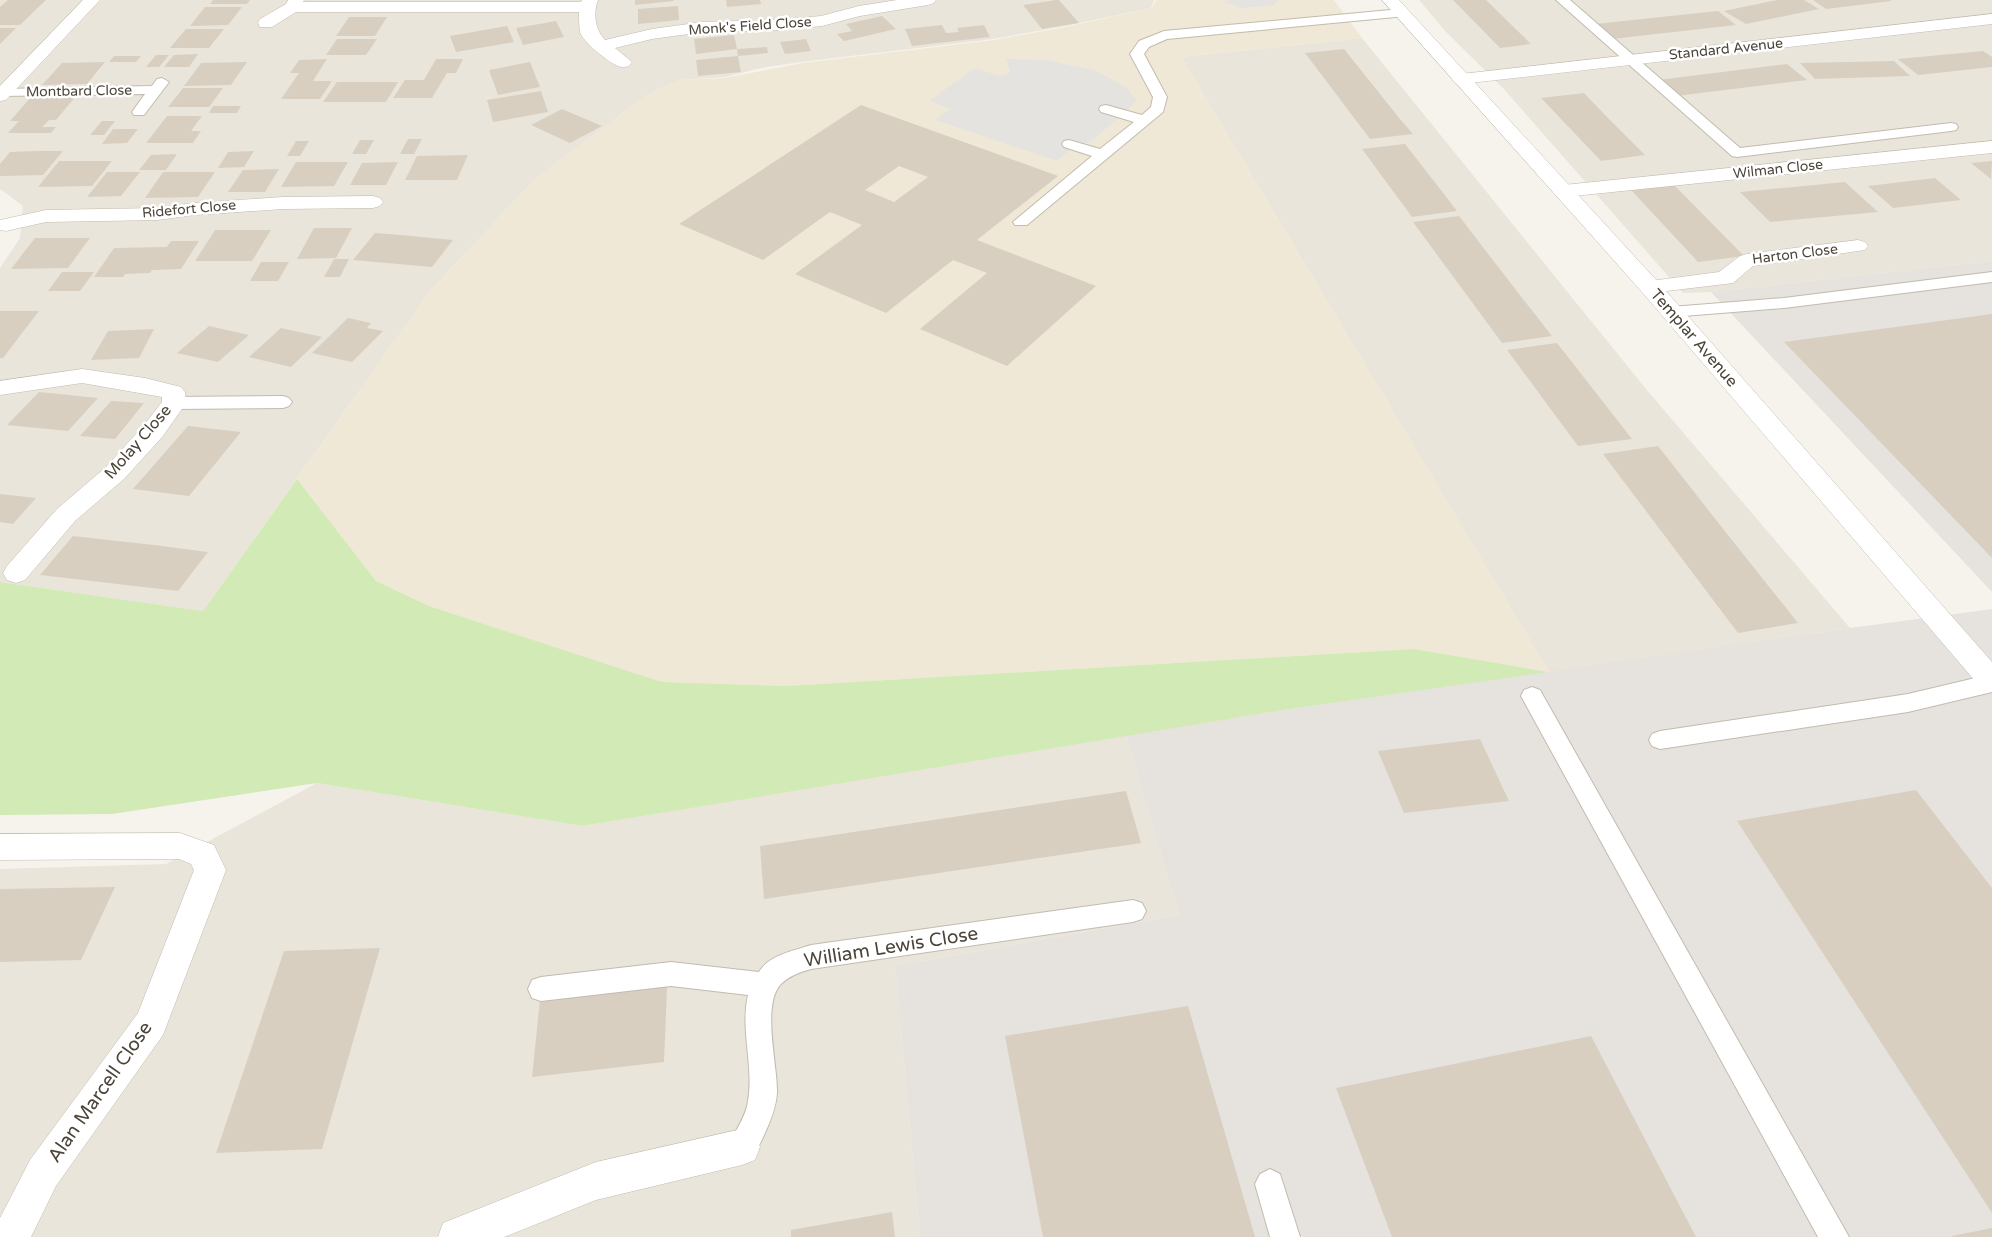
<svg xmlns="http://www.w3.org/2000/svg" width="1992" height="1237" font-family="'Varela Round',sans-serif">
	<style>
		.residential { fill: #eae5da }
		.industrial { fill: #e6e2dd }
		.education { fill: #efe8d6 }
		.green { fill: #d2eab5 }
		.parking { fill: #e5e3e0 }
		.building { fill: #d8cfc1; fill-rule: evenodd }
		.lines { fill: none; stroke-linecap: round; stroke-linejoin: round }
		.service-casing { stroke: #c2bbae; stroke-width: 2 }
		.minor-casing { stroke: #c2bbae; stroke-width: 1 }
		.tertiary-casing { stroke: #c2bbae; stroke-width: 1 }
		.service { fill: #fff; fill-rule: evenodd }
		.minor { fill: #fff; fill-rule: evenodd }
		.tertiary { fill: #fff; fill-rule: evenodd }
		.labels { text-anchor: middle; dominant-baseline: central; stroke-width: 5; stroke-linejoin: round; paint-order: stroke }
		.far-street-label { font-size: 14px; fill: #4b4439; stroke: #fff }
		.street-label { font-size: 16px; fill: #4b4439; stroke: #fff }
		.near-street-label { font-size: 19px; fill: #4b4439; stroke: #fff }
	</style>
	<rect width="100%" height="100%" fill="#f6f3ec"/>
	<path class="residential" d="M 0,0 L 1154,0 L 1151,8 L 1065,26 L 993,39 L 801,62 L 761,68 L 725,77 L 680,80 L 647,95 L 534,180 L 431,290 L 203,611 L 0,582 L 0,268 L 20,238 L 23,206 L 0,189 Z
		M 1419,0 L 1992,0 L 1992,261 L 1711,292 L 1683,293 L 1503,88 L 1446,32 Z
		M 1362,38 L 1646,389 L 1850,628 L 1549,672 L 1181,57 Z
		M 1126,735 L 1179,915 L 895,966 L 920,1237 L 0,1237 L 0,869 L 166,864 L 317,783 L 582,826 Z"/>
	<path class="industrial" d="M 1992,261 L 1992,592 L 1711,292 Z
		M 1992,609 L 1992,1237 L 920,1237 L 895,966 L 1179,915 L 1126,735 L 1283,710 L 1850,628 Z"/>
	<path class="education" d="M 1156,0 L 1334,0 L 1362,38 L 1181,57 L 1549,672 L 1414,649 L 786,686 L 662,682 L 429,606 L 376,581 L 297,479 L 431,290 L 534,180 L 647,95 L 680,80 L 724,78 L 803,63 L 994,40 L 1065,27 L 1152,8 Z"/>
	<path class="green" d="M 297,479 L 376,581 L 429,606 L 662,682 L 786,686 L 1414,649 L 1549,672 L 1283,710 L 582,826 L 317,783 L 112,814 L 0,815 L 0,582 L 203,611 Z"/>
	<path class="parking" d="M 1227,0 L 1278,0 L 1274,5 L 1243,8 L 1224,2 Z
		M 1006,59 L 1047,60 L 1097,71 L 1127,88 L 1137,101 L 1092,141 L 1070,150 L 1057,161 L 935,120 L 951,109 L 929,101 L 975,68 L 1000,76 L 1009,74 L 1010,71 Z"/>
	<path class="building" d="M 8,0 L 46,0 L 20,25 L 0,25 L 0,7 Z
		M 213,0 L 250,0 L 247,4 L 210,4 Z
		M 635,0 L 674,0 L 674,1 L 635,5 Z
		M 726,0 L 760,0 L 761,4 L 727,7 Z
		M 1056,0 L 1059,0 L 1079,23 L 1042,29 L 1023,5 Z
		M 1453,0 L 1486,0 L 1531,44 L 1500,48 Z
		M 1777,0 L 1804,0 L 1819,9 L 1746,24 L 1724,11 Z
		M 1813,0 L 1891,0 L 1891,1 L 1826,9 Z
		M 678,6 L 679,20 L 638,24 L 638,9 Z
		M 205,7 L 242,7 L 228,25 L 190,26 Z
		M 1718,11 L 1736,25 L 1612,39 L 1595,24 Z
		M 882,16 L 896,29 L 844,41 L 837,34 L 852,31 L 846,24 Z
		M 349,17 L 387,17 L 375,36 L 336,36 Z
		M 556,21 L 564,37 L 523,45 L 516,28 Z
		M 942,25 L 946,33 L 959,32 L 957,28 L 984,25 L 990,37 L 912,46 L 905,29 Z
		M 507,26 L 514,42 L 456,52 L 450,36 Z
		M 0,28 L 16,28 L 0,44 Z
		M 186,29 L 224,29 L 209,48 L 170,48 Z
		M 734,35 L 737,49 L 767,47 L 768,53 L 738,56 L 741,72 L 698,76 L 696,60 L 738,56 L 737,49 L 696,54 L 694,39 Z
		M 337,39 L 377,39 L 366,55 L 326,55 Z
		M 806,39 L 811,51 L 785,54 L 780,42 Z
		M 1344,49 L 1400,119 L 1413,134 L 1370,139 L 1305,53 Z
		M 1983,51 L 1992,57 L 1992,67 L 1918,75 L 1898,59 Z
		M 198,54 L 189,67 L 164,67 L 174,55 Z
		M 156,55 L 169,55 L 159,67 L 146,67 Z
		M 114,56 L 141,56 L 136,62 L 109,62 Z
		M 327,59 L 313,81 L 332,81 L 320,99 L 281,99 L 299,73 L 290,73 L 299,60 Z
		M 436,59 L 463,59 L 456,73 L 447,73 L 432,98 L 393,98 L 405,80 L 424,80 Z
		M 1894,61 L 1910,76 L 1815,79 L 1800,63 Z
		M 105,62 L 87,84 L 42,85 L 62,63 Z
		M 247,62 L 231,85 L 184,86 L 201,63 Z
		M 530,62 L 540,87 L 498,95 L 489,70 Z
		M 1787,64 L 1807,80 L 1676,96 L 1658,80 Z
		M 337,82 L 398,82 L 386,102 L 323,102 Z
		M 183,88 L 223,88 L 209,107 L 168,107 Z
		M 541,91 L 548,112 L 493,122 L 487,100 Z
		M 1584,93 L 1607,117 L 1645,155 L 1601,161 L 1541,98 Z
		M 76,96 L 56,120 L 49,120 L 42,127 L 56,127 L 51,133 L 8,133 L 19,121 L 10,121 L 31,97 Z
		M 861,105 L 1058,176 L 977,240 L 1096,286 L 1007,366 L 920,329 L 987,273 L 953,260 L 886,313 L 795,274 L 862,225 L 830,212 L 763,260 L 679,224 ZM 899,166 L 928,177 L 894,202 L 865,190 Z
		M 213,106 L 241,106 L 237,113 L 209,113 Z
		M 562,109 L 602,126 L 570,143 L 531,125 Z
		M 167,116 L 202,116 L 191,131 L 201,131 L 193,143 L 146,143 Z
		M 102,121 L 115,121 L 104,135 L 90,135 Z
		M 113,129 L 138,129 L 127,143 L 102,144 Z
		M 408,139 L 422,139 L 414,154 L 400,154 Z
		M 360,140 L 374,140 L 366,154 L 352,154 Z
		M 296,141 L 309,141 L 300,156 L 287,156 Z
		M 1405,144 L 1444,194 L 1457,211 L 1412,217 L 1362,149 Z
		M 37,151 L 63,151 L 43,175 L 0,176 L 0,164 L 10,152 Z
		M 254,151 L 244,167 L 218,168 L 228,152 Z
		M 177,154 L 166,170 L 139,170 L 151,155 Z
		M 468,155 L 457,180 L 405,180 L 417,156 Z
		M 59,161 L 112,161 L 92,186 L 38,187 Z
		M 1992,161 L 1991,179 L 1971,163 Z
		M 296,162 L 348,162 L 334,186 L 281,187 Z
		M 398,162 L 386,185 L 350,185 L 362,163 Z
		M 279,169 L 265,192 L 228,192 L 243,170 Z
		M 107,172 L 140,172 L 121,196 L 87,197 Z
		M 163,172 L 215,172 L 198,197 L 145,198 Z
		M 1935,178 L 1961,200 L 1893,208 L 1868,186 Z
		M 1845,182 L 1878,212 L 1770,222 L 1740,192 Z
		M 1674,185 L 1744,256 L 1698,262 L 1631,190 Z
		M 1459,216 L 1519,294 L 1552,336 L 1502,343 L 1413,222 Z
		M 314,228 L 352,228 L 336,258 L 297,259 Z
		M 215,230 L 271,230 L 252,261 L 195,261 Z
		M 375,233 L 401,235 L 453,240 L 432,267 L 353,260 Z
		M 35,238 L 90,238 L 68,268 L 11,269 Z
		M 171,241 L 199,241 L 181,269 L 152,270 L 150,273 L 125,274 L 123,277 L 94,277 L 114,248 L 167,247 Z
		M 334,259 L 349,259 L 340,277 L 324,277 Z
		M 261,262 L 289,262 L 278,281 L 250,281 Z
		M 62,272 L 94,272 L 80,291 L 48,291 Z
		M 0,311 L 39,311 L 3,358 L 0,358 Z
		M 1992,314 L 1992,558 L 1784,342 Z
		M 348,318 L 371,323 L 367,328 L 383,331 L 352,362 L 312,353 Z
		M 209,326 L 249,335 L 218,362 L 177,353 Z
		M 281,328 L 322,337 L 291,367 L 249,357 Z
		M 154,329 L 139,358 L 91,360 L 108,331 Z
		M 1557,343 L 1593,389 L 1632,439 L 1578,446 L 1507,350 Z
		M 39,392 L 98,398 L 68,431 L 7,425 Z
		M 111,401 L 144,403 L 115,439 L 80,436 Z
		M 188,426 L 241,432 L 189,496 L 133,489 Z
		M 1658,446 L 1724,530 L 1798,623 L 1738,633 L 1603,454 Z
		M 0,494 L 36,498 L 13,524 L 0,522 Z
		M 73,536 L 154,545 L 208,552 L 178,591 L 40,575 Z
		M 1480,739 L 1509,801 L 1404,813 L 1378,751 Z
		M 1916,790 L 1992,888 L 1992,1213 L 1737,821 Z
		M 1126,791 L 1141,843 L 764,899 L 760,846 Z
		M 115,887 L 81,960 L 0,962 L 0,889 Z
		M 380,948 L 322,1149 L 216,1153 L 284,951 Z
		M 667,987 L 664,1062 L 532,1077 L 540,1000 Z
		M 1188,1006 L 1255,1237 L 1043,1237 L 1005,1036 Z
		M 1591,1036 L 1696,1237 L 1392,1237 L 1336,1088 Z
		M 892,1212 L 895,1237 L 791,1237 L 791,1230 Z
		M 1992,1228 L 1992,1237 L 1952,1237 L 1952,1236 Z"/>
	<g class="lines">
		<defs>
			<path id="service" d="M 1556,0 L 1570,0 L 1740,148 L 1951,123 L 1956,124 L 1958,127 L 1956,130 L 1951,131 L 1737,157 L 1732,156 Z
				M 1401,9 L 1407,13 L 1406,16 L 1167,39 L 1149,47 L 1144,54 L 1167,97 L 1163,112 L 1027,225 L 1015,225 L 1013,222 L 1092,156 L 1064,147 L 1062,144 L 1064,141 L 1069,140 L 1100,149 L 1134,122 L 1101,112 L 1099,109 L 1101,106 L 1106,105 L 1142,115 L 1151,107 L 1153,97 L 1130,54 L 1139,41 L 1164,31 Z
				M 162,78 L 169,82 L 144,115 L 134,115 L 132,112 L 145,94 L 0,96 L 0,90 L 3,89 L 152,86 L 157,79 Z
				M 1992,272 L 1992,282 L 1784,308 L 1671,317 L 1665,316 L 1662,312 L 1665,308 L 1671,307 L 1784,298 Z
				M 283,396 L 289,398 L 292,402 L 289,406 L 283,408 L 174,409 L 168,407 L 165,403 L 168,399 L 174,397 Z
				M 1992,674 L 1992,692 L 1908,712 L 1660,749 L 1652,746 L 1649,740 L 1652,734 L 1660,731 L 1908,694 Z
				M 1532,687 L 1540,690 L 1849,1237 L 1818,1237 L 1521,696 L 1524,690 Z
				M 1133,900 L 1142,903 L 1146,911 L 1142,919 L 1133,922 L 811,969 C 800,972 789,976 781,984 C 761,1005 778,1066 777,1093 C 776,1107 771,1120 765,1133 C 759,1146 755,1156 742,1161 L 732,1157 L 728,1147 C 734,1131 746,1118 748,1101 C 754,1065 740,1030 748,995 L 671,986 L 541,1001 L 532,998 L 528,989 L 532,980 L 541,977 L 671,962 L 759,972 C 769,955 793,951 811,945 Z
				M 1270,1169 L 1280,1174 L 1300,1237 L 1270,1237 L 1255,1184 L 1260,1174 Z"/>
			<path id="minor" d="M 83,0 L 100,0 L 6,100 L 0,101 L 0,86 Z
				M 288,0 L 304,0 L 303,2 L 581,2 L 582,0 L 598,0 C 593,13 595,30 605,40 L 652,29 L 703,22 L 778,20 L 821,16 L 859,6 L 897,0 L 936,0 L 934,3 L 928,5 L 860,16 L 822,26 L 778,30 L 703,32 L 652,39 L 615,48 L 632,62 L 629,66 C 625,67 622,68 618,66 C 608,62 583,42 580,32 C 579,26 579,18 579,12 L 296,12 L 272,27 L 260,27 L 258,23 L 260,19 L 286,4 Z
				M 1992,14 L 1992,24 L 1461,84 L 1455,83 L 1452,79 L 1455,75 L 1461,74 Z
				M 1992,141 L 1992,153 L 1564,197 L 1557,195 L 1554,191 L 1557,187 L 1564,185 Z
				M 373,196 L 380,198 L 383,202 L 380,206 L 373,208 L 283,209 L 195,215 L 157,220 L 46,222 L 6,231 L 0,230 L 0,220 L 46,210 L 157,208 L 195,203 L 283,197 Z
				M 1858,240 L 1865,242 L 1868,246 L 1865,250 L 1753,266 L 1733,283 L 1725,284 L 1650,293 L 1642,292 L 1639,287 L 1642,282 L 1650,281 L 1719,272 L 1740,256 L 1747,254 Z
				M 82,369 L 145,378 L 181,387 L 185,392 L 186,403 L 163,436 L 124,479 L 75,521 L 25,580 L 16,583 L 7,580 L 3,573 L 7,566 L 57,509 L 106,467 L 145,424 L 162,402 L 162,397 L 82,383 L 0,395 L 0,381 Z
				M 180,833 L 214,845 L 226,870 L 163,1035 L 56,1186 L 31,1237 L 0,1237 L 0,1218 L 30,1160 L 138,1013 L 194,870 L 191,864 L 179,859 L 0,860 L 0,834 Z
				M 742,1129 L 755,1134 L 760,1147 L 755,1160 L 742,1165 L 596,1200 L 504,1237 L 438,1237 L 443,1223 L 596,1162 Z"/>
			<path id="tertiary" d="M 1382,0 L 1399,0 L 1658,282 L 1992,662 L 1992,692 L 1982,689 L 1642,292 Z"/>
		</defs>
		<use href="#service" class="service-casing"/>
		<use href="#minor" class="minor-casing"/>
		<use href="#tertiary" class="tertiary-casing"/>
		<use href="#service" class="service"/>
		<use href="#minor" class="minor"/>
		<use href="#tertiary" class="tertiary"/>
	</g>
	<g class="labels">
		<g class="far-street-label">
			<text transform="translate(750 26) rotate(-4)">Monk's Field Close</text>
			<text transform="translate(1726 49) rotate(-6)">Standard Avenue</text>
			<text transform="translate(79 91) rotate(-1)">Montbard Close</text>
			<text transform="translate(1778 169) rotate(-6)">Wilman Close</text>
			<text transform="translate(189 209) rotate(-5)">Ridefort Close</text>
			<text transform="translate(1795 254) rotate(-7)">Harton Close</text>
		</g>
		<g class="street-label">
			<text transform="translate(1694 338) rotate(49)">Templar Avenue</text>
			<text transform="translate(138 442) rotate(-49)">Molay Close</text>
		</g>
		<g class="near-street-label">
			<text transform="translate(891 947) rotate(-9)">William Lewis Close</text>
			<text transform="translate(100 1092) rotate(-55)">Alan Marcell Close</text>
		</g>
	</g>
</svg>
